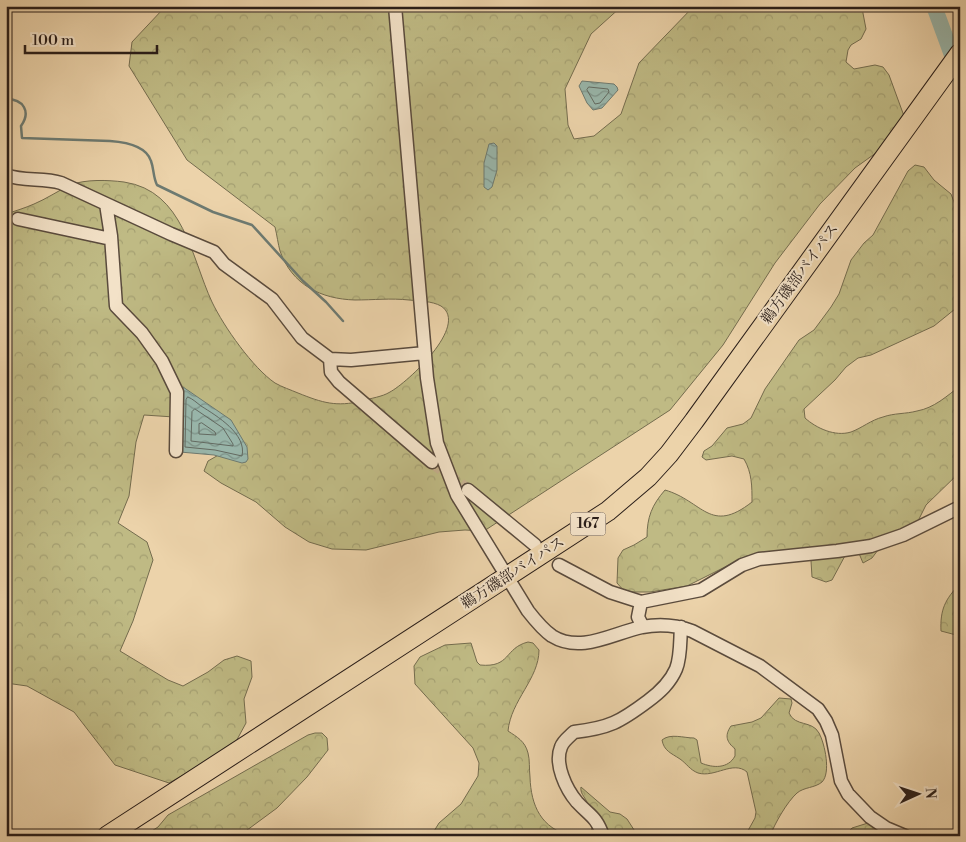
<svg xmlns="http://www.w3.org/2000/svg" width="966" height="842" font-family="'Libre Bodoni','Noto Serif JP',serif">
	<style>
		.forest { fill: url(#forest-crowns); stroke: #746c4e }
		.water { fill: url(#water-waves); stroke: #6d7a71 }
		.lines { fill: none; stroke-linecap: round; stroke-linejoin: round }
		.shore { stroke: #626a62; stroke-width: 1 }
		.stream { stroke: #6d7a71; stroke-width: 2.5 }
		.river { stroke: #99b7ac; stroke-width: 16 }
		.minor-tunnel { stroke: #c5af8d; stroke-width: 12; stroke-dasharray: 12 6; stroke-linecap: butt }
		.minor-casing { stroke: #5a4b3d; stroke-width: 15 }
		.highway-casing { stroke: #2a1e19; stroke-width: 21 }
		.minor { stroke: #f3e2c8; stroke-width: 12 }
		.highway { stroke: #ecd3aa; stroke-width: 19 }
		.labels { text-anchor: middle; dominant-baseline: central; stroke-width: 4; stroke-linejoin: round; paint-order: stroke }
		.shield { fill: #f3e2c8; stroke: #66594e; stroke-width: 1 }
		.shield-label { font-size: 14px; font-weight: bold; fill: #2a1e19 }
		.street-label { font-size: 15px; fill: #2a1e19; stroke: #f3e2c8 }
	</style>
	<defs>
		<pattern id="forest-crowns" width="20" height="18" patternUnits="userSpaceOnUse" patternTransform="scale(1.25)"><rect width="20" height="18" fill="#bfba84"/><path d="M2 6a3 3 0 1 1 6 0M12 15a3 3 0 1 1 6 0" fill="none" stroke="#a49f71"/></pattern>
		<pattern id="water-waves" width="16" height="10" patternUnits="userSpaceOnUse" patternTransform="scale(1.25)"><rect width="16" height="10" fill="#99b7ac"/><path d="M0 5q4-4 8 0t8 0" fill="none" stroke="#7d948b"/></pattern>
	</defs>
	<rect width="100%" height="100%" fill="#ecd3aa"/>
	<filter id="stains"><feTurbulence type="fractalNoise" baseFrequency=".004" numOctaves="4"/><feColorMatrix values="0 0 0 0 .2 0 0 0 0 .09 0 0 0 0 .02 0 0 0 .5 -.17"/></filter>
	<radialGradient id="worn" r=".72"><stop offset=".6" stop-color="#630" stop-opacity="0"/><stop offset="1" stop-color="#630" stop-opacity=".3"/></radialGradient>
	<path class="forest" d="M 167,6 L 622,6 L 591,34 L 565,89 L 568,125 L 574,139 L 594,136 L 621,114 L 639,63 L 694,6 L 859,6 L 862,8 L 866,29 L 861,39 L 851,45 L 848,50 L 846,62 L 854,69 L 875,65 L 883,67 L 889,75 L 904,116 L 880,150 L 855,168 L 820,204 L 775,263 L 723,345 L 670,410 L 484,531 L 465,530 L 439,532 L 366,550 L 332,549 L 309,542 L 285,527 L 256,502 L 221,483 L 204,471 L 208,461 L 222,453 L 174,417 L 144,415 L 136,442 L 129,496 L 118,523 L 147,542 L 153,560 L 133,621 L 120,651 L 168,680 L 183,686 L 208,672 L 224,660 L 237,656 L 251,661 L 252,677 L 244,699 L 246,723 L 233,747 L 169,783 L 115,765 L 74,712 L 27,686 L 6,683 L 6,214 C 15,211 25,208 34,204 C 46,199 58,191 70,185 C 86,179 108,180 124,182 C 184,191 191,257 212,302 C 224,327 253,368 275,383 C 282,387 291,390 298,393 C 323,403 336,407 362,401 C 371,398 382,397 390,392 C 407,383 470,325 441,306 C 432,301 419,301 409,300 C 391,298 373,300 355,300 C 321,299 292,285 280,251 C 278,244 277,235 275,227 L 187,160 L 129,66 L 132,42 L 163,9 Z
		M 915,165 L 924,167 L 934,180 L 951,194 L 960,218 L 960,305 L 934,326 L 871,355 L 858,358 L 846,367 L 835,380 L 804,409 L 805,418 C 816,428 835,437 851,432 C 862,428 871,420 883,417 C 894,413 906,414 917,411 C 934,408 947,396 960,386 L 960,472 L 926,505 L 917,523 L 881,546 L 872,558 L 863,563 L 858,551 L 847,552 L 832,580 L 826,582 L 812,577 L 811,561 L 806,551 L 747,556 L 687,586 L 650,592 L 625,592 L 617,583 L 618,558 L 623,550 L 634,545 L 647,537 C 647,517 652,505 665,490 C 703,501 710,535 752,502 C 752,486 752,473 744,459 L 732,456 L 706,460 L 702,457 L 704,451 L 712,446 L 727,428 L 743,424 L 751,418 L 765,389 L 799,340 L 814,330 L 831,307 L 839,294 L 851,260 L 864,243 L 873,235 L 908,171 Z
		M 960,584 L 960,636 L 941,631 C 940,610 945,599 960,584 Z
		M 528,642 L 533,643 L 539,650 C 539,679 511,700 508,731 C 517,737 525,741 528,753 C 530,760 529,769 530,777 C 531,806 541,828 571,836 L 431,836 L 439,823 L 461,804 L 478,776 L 479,763 L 473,748 L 415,684 L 414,666 L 420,657 L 445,645 L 471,643 L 477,662 L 480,665 C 511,668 504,648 528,642 Z
		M 779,698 L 791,699 L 792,703 L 789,713 C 795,727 812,720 819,733 C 825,744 831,773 822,782 C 815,788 804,787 797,793 C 787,802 775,823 770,836 L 745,836 L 755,818 L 756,812 L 747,772 C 733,760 715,778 698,773 C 690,770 686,763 680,759 C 671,753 664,751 662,740 C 670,733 684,738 694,738 L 697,740 L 701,763 C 713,768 728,769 735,756 L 735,749 C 727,742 724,736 731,726 L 752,722 L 761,718 Z
		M 315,733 L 322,733 L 327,738 L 328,750 L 307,777 L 277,808 L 239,836 L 144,836 L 158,827 L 168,815 L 308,735 Z
		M 581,787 L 610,812 L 620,814 L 627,819 L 638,836 L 583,836 L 591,832 C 594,824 591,810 587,802 C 584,796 580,793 581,787 Z
		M 868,823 L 879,828 L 885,834 L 889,836 L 845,836 L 852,828 Z"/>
	<path class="water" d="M 582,81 L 614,84 L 617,87 L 618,90 L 602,108 L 593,110 L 587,103 L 579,86 Z
		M 494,143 L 497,146 L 497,170 L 492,187 L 488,190 L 484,187 L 484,163 L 489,144 Z
		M 183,387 L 231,420 L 247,447 L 248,459 L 246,462 L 242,463 L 214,455 L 180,452 Z"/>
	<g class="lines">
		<path class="shore" d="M 589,87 L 608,89 L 609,92 L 600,103 L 595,104 L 587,90 Z
			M 188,397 C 193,399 197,403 201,406 C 217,416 247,434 242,456 L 215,450 L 185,447 L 186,400 Z
			M 195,409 L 223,428 L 233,444 L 233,446 L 191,441 L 192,412 Z
			M 202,423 L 215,432 L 216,435 L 199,434 L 199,424 Z"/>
		<path class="stream" d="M 6,99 C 24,99 31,112 21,126 L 22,138 L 110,141 C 124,142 146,145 151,161 C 154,169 153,177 157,185 L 213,212 L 252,225 L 303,281 L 326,302 L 343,321"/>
		<path class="river" d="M 934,6 L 960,77"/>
		<path class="minor-tunnel" d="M 432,462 L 468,490"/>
		<defs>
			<path id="minor" d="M 395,6 L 427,378 L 437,443 L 457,495 L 528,611 C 535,620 542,629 552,636 C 581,654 613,633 642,627 C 659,624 676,625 692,631 L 760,666 L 818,709 L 826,721 L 832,735 L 841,781 L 848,794 L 870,817 L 886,828 L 905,836
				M 6,175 C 24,182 43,177 61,183 L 171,234 L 214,252 L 224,264 L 272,299 L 302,338 L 330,359 L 331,372 L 339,382 L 432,462
				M 106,204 L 111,236 L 116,306 L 142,333 L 162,361 L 177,392 L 176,451
				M 18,219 L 111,239
				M 330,359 L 351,360 L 425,353
				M 468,490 L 535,545
				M 559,565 L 610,592 L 641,602 L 701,590 L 742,565 L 759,559 L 837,551 L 871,546 L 903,535 L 960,507
				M 641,602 L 638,617 L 643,627
				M 603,836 C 596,816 590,816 577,802 C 566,789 554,764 561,747 C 563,741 570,736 574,732 C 609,728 620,722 648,701 C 660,692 670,683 676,669 C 681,657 680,640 681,627"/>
			<path id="highway" d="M 107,836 L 608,511 L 648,477 L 669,454 L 694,421 L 960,53"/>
		</defs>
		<use href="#minor" class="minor-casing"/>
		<use href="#highway" class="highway-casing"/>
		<use href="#minor" class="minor"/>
		<use href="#highway" class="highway"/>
	</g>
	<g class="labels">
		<rect class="shield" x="570.5" y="512.5" width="35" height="23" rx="4"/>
		<g class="shield-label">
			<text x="588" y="524">167</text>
		</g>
		<g class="street-label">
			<text transform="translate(800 274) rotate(-54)">鵜方磯部バイパス</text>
			<text transform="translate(513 573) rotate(-33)">鵜方磯部バイパス</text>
		</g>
	</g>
	<rect width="966" height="842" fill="none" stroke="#ecd3aa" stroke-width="25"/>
	<rect x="8" y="8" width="951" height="827" fill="none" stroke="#2a1e19" stroke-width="2.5"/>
	<rect x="12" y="12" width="941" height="817" fill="none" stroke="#2a1e19"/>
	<g transform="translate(918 794) rotate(87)" stroke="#f3e2c8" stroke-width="4" paint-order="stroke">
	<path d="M0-4L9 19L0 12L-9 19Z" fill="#2a1e19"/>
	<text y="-8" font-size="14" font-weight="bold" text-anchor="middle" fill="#2a1e19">N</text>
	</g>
	<path d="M25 45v8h132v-8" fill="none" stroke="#2a1e19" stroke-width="2.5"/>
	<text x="32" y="45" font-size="15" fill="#2a1e19" stroke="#f3e2c8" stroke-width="4" paint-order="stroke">100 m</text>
	<rect width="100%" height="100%" filter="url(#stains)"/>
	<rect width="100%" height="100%" fill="url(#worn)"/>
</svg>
